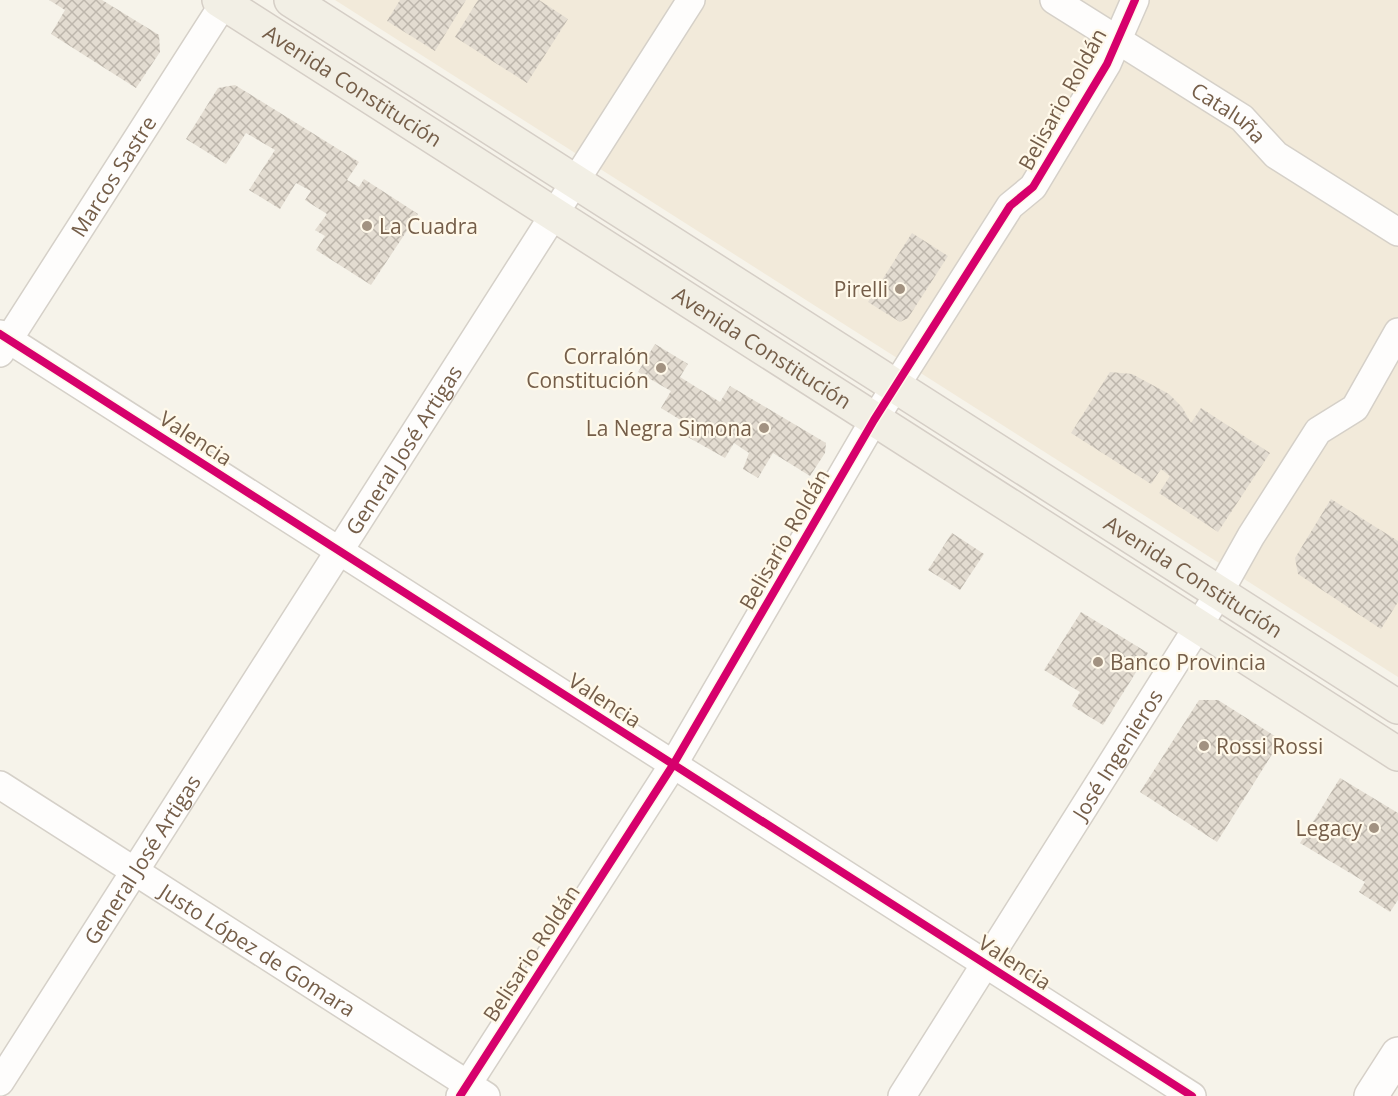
<svg xmlns="http://www.w3.org/2000/svg" width="1398" height="1096" font-family="'Open Sans',sans-serif">
	<style>
		.residential { fill: #f2eada }
		.building { fill: url(#building-cross-hatch) }
		.lines { fill: none; stroke-linecap: round; stroke-linejoin: round }
		.minor-casing { stroke: #d5d0c8; stroke-width: 30 }
		.secondary-casing { stroke: #d6d0c8; stroke-width: 36 }
		.primary-casing { stroke: #d5cec6; stroke-width: 36 }
		.minor { stroke: #fefdfc; stroke-width: 27 }
		.secondary { stroke: #fefdfc; stroke-width: 33 }
		.primary { stroke: #f2efe5; stroke-width: 33 }
		.cycleway-casing { stroke: #fff9ea; stroke-width: 11 }
		.cycleway { stroke: #d6006c; stroke-width: 8 }
		.poi-dot { fill: #a29281; stroke: #fff9ea; stroke-width: 2 }
		.labels { text-anchor: middle; dominant-baseline: central; stroke-width: 4.5; stroke-linejoin: round; paint-order: stroke }
		.street-label { font-size: 21px; fill: #755e49; stroke: #fff9ea }
		.poi-label { font-size: 21px; fill: #755e49; stroke: #fff9ea; text-anchor: end }
	</style>
	<defs>
		<pattern id="building-cross-hatch" width="8" height="8" patternUnits="userSpaceOnUse" patternTransform="scale(1.5)"><rect width="8" height="8" fill="#e3dcd1"/><path d="M0 0l8 8M0 8l8-8" fill="none" stroke="#bdb6ac"/></pattern>
	</defs>
	<rect width="100%" height="100%" fill="#f6f3ea"/>
	<path class="residential" d="M 335,0 L 1398,0 L 1398,677 Z"/>
	<path class="building" d="M 49,0 L 102,0 L 159,35 L 160,52 L 136,88 L 51,34 L 65,10 Z
		M 400,0 L 466,0 L 435,51 L 387,21 Z
		M 478,0 L 539,0 L 568,19 L 527,83 L 455,37 Z
		M 235,85 L 359,162 L 347,180 L 359,187 L 364,179 L 418,214 L 371,285 L 316,250 L 325,236 L 315,230 L 327,214 L 305,200 L 311,191 L 296,183 L 280,209 L 249,190 L 275,150 L 246,133 L 226,164 L 186,139 L 218,88 Z
		M 912,233 L 948,256 L 908,318 L 900,322 L 868,302 Z
		M 655,344 L 688,364 L 680,377 L 720,402 L 730,386 L 826,443 L 825,453 L 810,476 L 773,453 L 758,478 L 743,469 L 749,453 L 734,443 L 725,458 L 686,436 L 692,427 L 661,408 L 671,391 L 638,372 Z
		M 1110,372 L 1132,374 L 1169,394 L 1182,407 L 1191,423 L 1201,408 L 1270,453 L 1218,532 L 1159,493 L 1170,476 L 1161,469 L 1151,484 L 1071,433 Z
		M 1331,499 L 1398,541 L 1398,602 L 1381,629 L 1298,574 L 1295,558 Z
		M 952,533 L 984,554 L 960,590 L 928,570 Z
		M 1081,612 L 1148,653 L 1103,725 L 1072,706 L 1080,692 L 1044,670 Z
		M 1199,700 L 1218,700 L 1281,740 L 1217,842 L 1140,792 Z
		M 1340,778 L 1398,813 L 1398,900 L 1390,912 L 1359,892 L 1365,882 L 1300,843 Z"/>
	<g class="lines">
		<defs>
			<g id="minor">
				<path id="s1" d="M 1054,0 L 1242,118 L 1276,155 L 1398,232"/>
				<path d="M 0,334 L 1192,1096"/>
				<path id="s2" d="M 0,353 L 226,0"/>
				<path id="s3" d="M 0,785 L 486,1096"/>
				<path id="s4" d="M 0,1082 L 691,0"/>
				<path d="M 460,1096 L 673,765 L 874,420 L 1010,206 L 1033,187 L 1107,64 L 1135,0"/>
				<path id="s5" d="M 902,1096 L 1219,593 L 1251,536 L 1318,431 L 1355,408 L 1398,332"/>
			</g>
			<path id="secondary" d="M 1371,1096 L 1398,1054"/>
			<g id="primary">
				<path id="s6" d="M 219,0 L 1398,754"/>
				<path id="s7" d="M 291,0 L 1398,707"/>
			</g>
		</defs>
		<use href="#minor" class="minor-casing"/>
		<use href="#secondary" class="secondary-casing"/>
		<use href="#primary" class="primary-casing"/>
		<use href="#minor" class="minor"/>
		<use href="#secondary" class="secondary"/>
		<use href="#primary" class="primary"/>
		<defs>
			<path id="cycleway" d="M 0,334 L 1192,1096
				M 460,1096 L 673,765 L 874,420 L 1010,206 L 1033,187 L 1107,64 L 1135,0"/>
		</defs>
		<use href="#cycleway" class="cycleway-casing"/>
		<use href="#cycleway" class="cycleway"/>
	</g>
	<g class="poi-dot">
		<circle cx="367" cy="226" r="6"/>
		<circle cx="900" cy="289" r="6"/>
		<circle cx="661" cy="368" r="6"/>
		<circle cx="764" cy="428" r="6"/>
		<circle cx="1098" cy="662" r="6"/>
		<circle cx="1204" cy="746" r="6"/>
		<circle cx="1374" cy="828" r="6"/>
	</g>
	<g class="labels">
		<g class="street-label">
			<text stroke="none"><textPath href="#s6" startOffset="159">Avenida Constitución</textPath></text>
			<text transform="translate(1062 99) rotate(-61)">Belisario Roldán</text>
			<text stroke="none"><textPath href="#s1" startOffset="208">Cataluña</textPath></text>
			<text stroke="none"><textPath href="#s2" startOffset="210">Marcos Sastre</textPath></text>
			<text stroke="none"><textPath href="#s6" startOffset="645">Avenida Constitución</textPath></text>
			<text transform="translate(196 438) rotate(33)">Valencia</text>
			<text stroke="none"><textPath href="#s4" startOffset="750">General José Artigas</textPath></text>
			<text transform="translate(784 539) rotate(-60)">Belisario Roldán</text>
			<text stroke="none"><textPath href="#s7" startOffset="1071">Avenida Constitución</textPath></text>
			<text transform="translate(605 700) rotate(33)">Valencia</text>
			<text stroke="none"><textPath href="#s5" startOffset="404">José Ingenieros</textPath></text>
			<text stroke="none"><textPath href="#s4" startOffset="264">General José Artigas</textPath></text>
			<text stroke="none"><textPath href="#s3" startOffset="306">Justo López de Gomara</textPath></text>
			<text transform="translate(531 953) rotate(-57)">Belisario Roldán</text>
			<text transform="translate(1015 962) rotate(33)">Valencia</text>
		</g>
		<g class="poi-label">
			<text x="379" y="226" text-anchor="start">La Cuadra</text>
			<text x="888" y="289">Pirelli</text>
			<text x="649" y="356">Corralón<tspan x="649" dy="24">Constitución</tspan></text>
			<text x="752" y="428">La Negra Simona</text>
			<text x="1110" y="662" text-anchor="start">Banco Provincia</text>
			<text x="1216" y="746" text-anchor="start">Rossi Rossi</text>
			<text x="1362" y="828">Legacy</text>
		</g>
	</g>
</svg>
